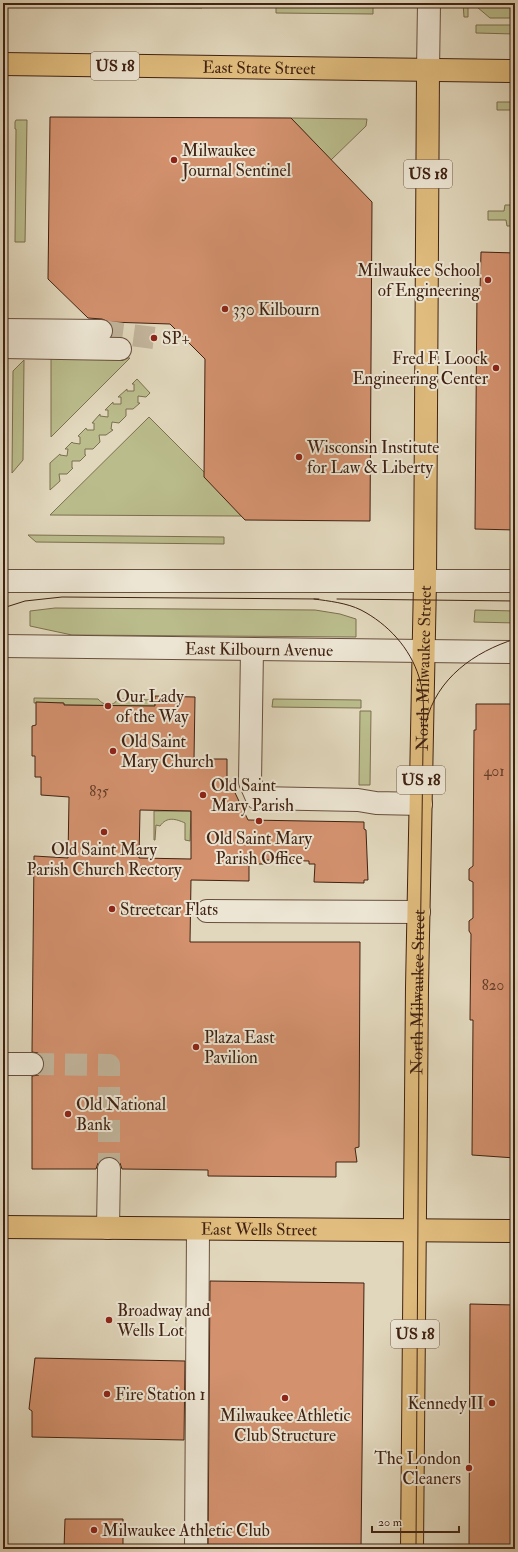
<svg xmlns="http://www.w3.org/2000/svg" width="518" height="1552" font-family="'IM FELL Double Pica',serif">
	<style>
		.green { fill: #babc8c; stroke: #7d6f4f }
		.building { fill: #d3916e; stroke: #402212; fill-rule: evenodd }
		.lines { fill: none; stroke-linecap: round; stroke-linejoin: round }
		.minor-tunnel { stroke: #c1b39a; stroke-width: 22; stroke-dasharray: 22 11; stroke-linecap: butt }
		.minor-casing { stroke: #684f3c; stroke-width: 24 }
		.major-casing { stroke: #402212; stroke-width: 24 }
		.minor { stroke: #ece5d3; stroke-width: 22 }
		.major { stroke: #e0bc7e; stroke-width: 22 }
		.tram { stroke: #402212; stroke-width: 1 }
		.poi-dot { fill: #8f2418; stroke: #ece5d3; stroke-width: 1.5 }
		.labels { text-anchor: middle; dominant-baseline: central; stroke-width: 4; stroke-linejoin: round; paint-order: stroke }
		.number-label { font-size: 15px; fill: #653e29 }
		.shield { fill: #ece5d3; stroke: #745c4c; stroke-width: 1 }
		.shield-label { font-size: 16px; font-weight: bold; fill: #402212 }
		.street-label { font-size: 17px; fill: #402212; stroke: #ece5d3 }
		.poi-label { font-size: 17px; fill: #402212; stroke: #ece5d3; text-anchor: start }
	</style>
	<rect width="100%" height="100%" fill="#e1d7bc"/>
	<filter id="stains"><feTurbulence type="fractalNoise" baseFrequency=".005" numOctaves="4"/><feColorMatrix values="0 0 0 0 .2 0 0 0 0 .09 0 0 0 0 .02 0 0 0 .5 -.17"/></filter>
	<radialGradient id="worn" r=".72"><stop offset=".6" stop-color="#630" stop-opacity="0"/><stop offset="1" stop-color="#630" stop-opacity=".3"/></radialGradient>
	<path class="green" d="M 123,3 L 202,3 L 202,8 L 123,7 Z
		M 360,3 L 373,3 L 373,14 L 276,13 L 276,5 L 359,6 Z
		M 463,3 L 468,3 L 468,17 L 464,17 Z
		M 477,3 L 515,3 L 515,18 L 490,18 L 477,7 Z
		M 476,25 L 515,25 L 515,34 L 476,33 Z
		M 497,102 L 515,102 L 515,110 L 497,110 Z
		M 291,118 L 367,119 L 366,126 L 331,160 Z
		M 16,120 L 27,120 L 25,242 L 15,242 L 16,129 L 15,129 L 15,122 Z
		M 505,205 L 515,205 L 515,226 L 507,226 L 506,220 L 488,220 L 488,211 L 504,211 Z
		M 51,358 L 130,358 L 51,437 Z
		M 24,360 L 23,460 L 12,473 L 13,371 Z
		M 137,379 L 150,393 L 146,397 L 138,396 L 138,403 L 140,403 L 133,409 L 126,409 L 126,416 L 119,423 L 112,422 L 111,429 L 113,430 L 106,435 L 99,435 L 100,442 L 93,449 L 85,449 L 85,455 L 86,455 L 80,461 L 72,461 L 72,468 L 73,468 L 67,474 L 59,474 L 60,481 L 50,490 L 50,463 L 60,454 L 60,455 L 67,456 L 68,449 L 65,449 L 72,442 L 73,443 L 80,444 L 80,437 L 78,436 L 86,428 L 87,430 L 94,430 L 94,423 L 92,423 L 100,414 L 100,416 L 108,417 L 108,410 L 105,410 L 113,402 L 113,404 L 121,404 L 121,397 L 118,397 L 127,389 L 127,391 L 134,391 L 134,384 L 132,384 Z
		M 149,417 L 204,472 L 242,516 L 50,515 Z
		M 28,535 L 224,537 L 224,544 L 36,542 Z
		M 55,608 L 315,610 L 340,614 L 356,619 L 356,637 L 72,635 L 30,626 L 30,611 Z
		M 475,610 L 515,611 L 515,623 L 474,622 Z
		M 34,698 L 98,699 C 104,706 113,707 118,699 L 155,700 L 155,706 L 64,705 L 63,703 L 34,703 Z
		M 273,699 L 361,700 L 361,708 L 272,707 Z
		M 360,711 L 371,711 L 370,785 L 359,785 Z
		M 154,811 L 191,811 L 190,841 L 185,840 L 185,823 C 176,819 167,816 160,826 L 156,825 L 155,840 L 154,840 Z"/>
	<path class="building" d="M 50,117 L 291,118 L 372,202 L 370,521 L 245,520 L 204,477 L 205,359 L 170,324 L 109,322 L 102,319 L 88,318 L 48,279 Z
		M 481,252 L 515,253 L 515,530 L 475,529 L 477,290 L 480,290 Z
		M 155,696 L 195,697 L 194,759 L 227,759 L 227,776 L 248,820 L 364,822 L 364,829 L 366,830 L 368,880 L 364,880 L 364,883 L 314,882 L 315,864 L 309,864 L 309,861 L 266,860 L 266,864 L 249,864 L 249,881 L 191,880 L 190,942 L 360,942 L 359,1147 L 355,1148 L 357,1162 L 336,1162 L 336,1177 L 208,1176 L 208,1170 L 122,1169 L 120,1163 L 116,1159 L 110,1157 L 103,1158 L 98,1163 L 96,1169 L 32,1169 L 32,1076 L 39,1075 L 43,1070 L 44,1064 L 43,1057 L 38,1053 L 32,1052 L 34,856 L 68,858 L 69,797 L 41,795 L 41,777 L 35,777 L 35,756 L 32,756 L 32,726 L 36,725 L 36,702 L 64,703 L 64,705 L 155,706 ZM 140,810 L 191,811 L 191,859 L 139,858 Z
		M 476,704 L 515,704 L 515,1158 L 472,1155 L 473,1020 L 470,1020 L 471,934 L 469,931 L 469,921 L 473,918 L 473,882 L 469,880 L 469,869 L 473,866 L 474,730 L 476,730 Z
		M 210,1281 L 364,1283 L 361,1549 L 208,1549 Z
		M 470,1304 L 515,1305 L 515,1549 L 469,1549 Z
		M 35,1358 L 185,1361 L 184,1440 L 32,1437 L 32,1411 L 29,1409 Z
		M 65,1519 L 123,1519 L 123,1549 L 64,1549 Z"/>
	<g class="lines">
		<path class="minor-tunnel" d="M 101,331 L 154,338
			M 32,1064 L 109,1065 L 109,1169"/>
		<defs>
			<g id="minor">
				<path d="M 428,71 L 429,3"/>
				<path d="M 3,330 L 101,331"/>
				<path d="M 3,347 L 120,349"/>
				<path d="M 3,581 L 515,581"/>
				<path id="s1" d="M 3,646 L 515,652"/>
				<path d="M 252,649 L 250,782 L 257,798 L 358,800 L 376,803 L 421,804"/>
				<path d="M 207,911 L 419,912"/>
				<path d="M 3,1064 L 32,1064"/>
				<path d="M 108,1228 L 109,1169"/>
				<path d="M 196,1549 L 198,1229"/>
			</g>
			<g id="major">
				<path id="s2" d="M 3,64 L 515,71"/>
				<path id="s3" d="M 3,1227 L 515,1231"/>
				<path id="s4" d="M 412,1549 L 417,987 L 425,581 L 428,71"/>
			</g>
		</defs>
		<use href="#minor" class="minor-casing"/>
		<use href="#major" class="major-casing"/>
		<use href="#minor" class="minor"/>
		<use href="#major" class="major"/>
		<path class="tram" d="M 314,599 C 329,601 347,603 361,610 C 388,624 410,648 419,677 C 426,699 423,725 423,747 L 419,1040 L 416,1549
			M 337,599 L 515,601
			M 3,608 L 25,601 L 62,597 L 319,599
			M 426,722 C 437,678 474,652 515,639"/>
	</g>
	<g class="poi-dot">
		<circle cx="174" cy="160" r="4"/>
		<circle cx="488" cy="280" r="4"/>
		<circle cx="225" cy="309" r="4"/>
		<circle cx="154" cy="338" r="4"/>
		<circle cx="496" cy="368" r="4"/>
		<circle cx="299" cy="457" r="4"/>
		<circle cx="108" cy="706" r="4"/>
		<circle cx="113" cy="751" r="4"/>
		<circle cx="203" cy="795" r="4"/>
		<circle cx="259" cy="821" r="4"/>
		<circle cx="104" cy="832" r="4"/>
		<circle cx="112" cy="909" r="4"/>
		<circle cx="196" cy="1047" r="4"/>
		<circle cx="68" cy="1114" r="4"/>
		<circle cx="109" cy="1320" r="4"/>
		<circle cx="107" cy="1394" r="4"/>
		<circle cx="285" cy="1398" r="4"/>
		<circle cx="492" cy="1403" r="4"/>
		<circle cx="469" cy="1468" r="4"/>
		<circle cx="94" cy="1530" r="4"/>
	</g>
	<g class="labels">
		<g class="number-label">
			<text x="494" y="771">401</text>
			<text x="99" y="791">835</text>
			<text x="493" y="985">820</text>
		</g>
		<g class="shield">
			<rect x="91" y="52" width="48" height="28" rx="3"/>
			<rect x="404" y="160" width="48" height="28" rx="3"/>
			<rect x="397" y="766" width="48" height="28" rx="3"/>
			<rect x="391" y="1320" width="48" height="28" rx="3"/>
		</g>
		<g class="shield-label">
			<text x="115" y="66">US 18</text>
			<text x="428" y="174">US 18</text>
			<text x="421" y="780">US 18</text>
			<text x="415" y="1334">US 18</text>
		</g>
		<g class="street-label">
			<text stroke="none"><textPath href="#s2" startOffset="256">East State Street</textPath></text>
			<text stroke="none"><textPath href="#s1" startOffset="256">East Kilbourn Avenue</textPath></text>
			<text stroke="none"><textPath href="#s4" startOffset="881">North Milwaukee Street</textPath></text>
			<text stroke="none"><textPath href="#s4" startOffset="557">North Milwaukee Street</textPath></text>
			<text stroke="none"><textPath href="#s3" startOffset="256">East Wells Street</textPath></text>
		</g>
		<g class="poi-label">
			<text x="182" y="150">Milwaukee<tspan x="182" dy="20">Journal Sentinel</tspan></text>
			<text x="480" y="270" text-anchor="end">Milwaukee School<tspan x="480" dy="20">of Engineering</tspan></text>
			<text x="233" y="309">330 Kilbourn</text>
			<text x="162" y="338">SP+</text>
			<text x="488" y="358" text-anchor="end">Fred F. Loock<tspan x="488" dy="20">Engineering Center</tspan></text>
			<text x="307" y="447">Wisconsin Institute<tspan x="307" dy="20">for Law &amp; Liberty</tspan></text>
			<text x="116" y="696">Our Lady<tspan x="116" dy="20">of the Way</tspan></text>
			<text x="121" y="741">Old Saint<tspan x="121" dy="20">Mary Church</tspan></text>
			<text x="211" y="785">Old Saint<tspan x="211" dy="20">Mary Parish</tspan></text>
			<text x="259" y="838" text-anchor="middle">Old Saint Mary<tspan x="259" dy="20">Parish Office</tspan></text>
			<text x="104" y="849" text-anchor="middle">Old Saint Mary<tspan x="104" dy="20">Parish Church Rectory</tspan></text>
			<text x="120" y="909">Streetcar Flats</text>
			<text x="204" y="1037">Plaza East<tspan x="204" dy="20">Pavilion</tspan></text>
			<text x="76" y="1104">Old National<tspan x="76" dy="20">Bank</tspan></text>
			<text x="117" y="1310">Broadway and<tspan x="117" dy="20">Wells Lot</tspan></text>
			<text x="115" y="1394">Fire Station 1</text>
			<text x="484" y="1403" text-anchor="end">Kennedy II</text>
			<text x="285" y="1415" text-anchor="middle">Milwaukee Athletic<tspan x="285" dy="20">Club Structure</tspan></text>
			<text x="461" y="1458" text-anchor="end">The London<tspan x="461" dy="20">Cleaners</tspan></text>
			<text x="102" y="1530">Milwaukee Athletic Club</text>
		</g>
	</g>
	<rect width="518" height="1552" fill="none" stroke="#e1d7bc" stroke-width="16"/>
	<rect x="4" y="4" width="510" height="1544" fill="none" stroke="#402212" stroke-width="2"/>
	<rect x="8" y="8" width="502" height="1536" fill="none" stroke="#402212"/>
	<path d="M372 1526v6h87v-6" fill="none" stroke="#402212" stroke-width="2"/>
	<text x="378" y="1526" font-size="12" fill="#402212" stroke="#ece5d3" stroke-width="3" paint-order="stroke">20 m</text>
	<rect width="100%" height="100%" filter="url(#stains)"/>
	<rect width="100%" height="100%" fill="url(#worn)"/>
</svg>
